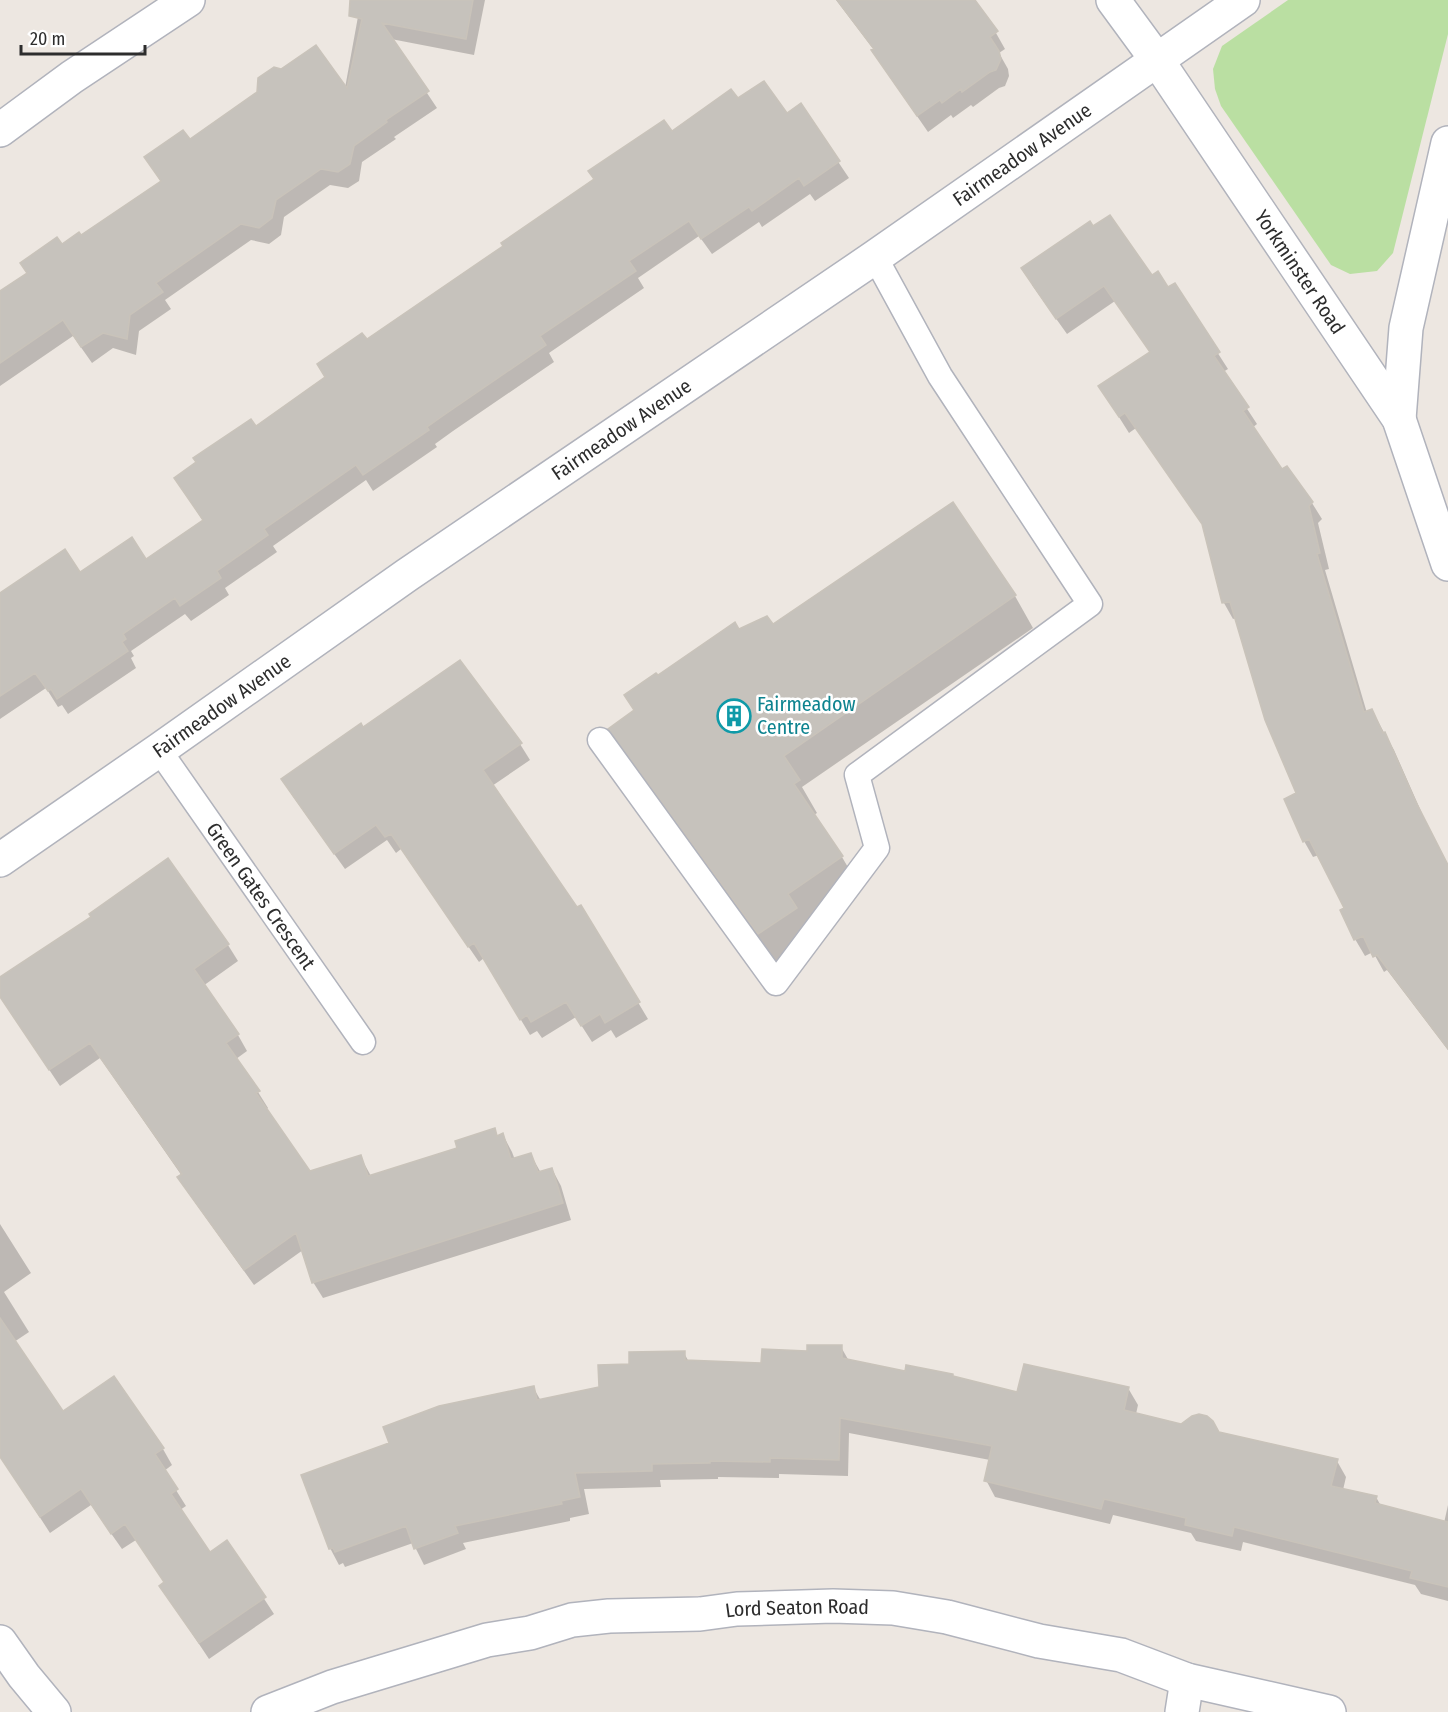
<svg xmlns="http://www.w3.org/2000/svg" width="1448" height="1712" font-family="'Fira Sans Condensed',sans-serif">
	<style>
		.green { fill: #badfa2 }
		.shadow { fill: #0003 }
		.building { fill: #c6c2bc; stroke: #c9c3ba; stroke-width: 1.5 }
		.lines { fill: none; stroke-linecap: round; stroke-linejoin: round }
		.lane-casing { stroke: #b1b3bc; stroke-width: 27 }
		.street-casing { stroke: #b1b3bc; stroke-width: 36 }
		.lane { stroke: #fff; stroke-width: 24 }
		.street { stroke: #fff; stroke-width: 33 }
		.labels { text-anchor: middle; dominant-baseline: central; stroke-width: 5; stroke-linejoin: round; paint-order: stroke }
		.street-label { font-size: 20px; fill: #2d2d2d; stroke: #fff }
		.culture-label { font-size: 20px; fill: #0d838f; stroke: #fff; text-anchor: start }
	</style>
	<rect width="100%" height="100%" fill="#ede7e1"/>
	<path class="green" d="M 1288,0 L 1448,0 L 1448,34 L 1393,253 L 1377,271 L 1350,274 L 1331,265 L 1221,106 L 1215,89 L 1213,69 L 1222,46 Z"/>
	<path class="shadow" d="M 361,0 L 485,0 L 474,55 L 391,39 L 437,108 L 394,137 L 396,139 L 362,162 L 359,181 L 348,188 L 330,185 L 284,217 L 281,235 L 269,244 L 251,240 L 165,300 L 171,309 L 139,331 L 136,355 L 113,348 L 92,363 L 73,336 L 0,386 L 0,293 L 28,274 L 61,246 L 81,237 L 161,182 L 146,158 L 345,88 Z
		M 836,0 L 972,0 L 996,33 L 1005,49 L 999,53 L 1008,69 L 1009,76 L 1005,86 L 999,88 L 973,107 L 971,105 L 953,118 L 951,115 L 928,132 L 883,67 L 874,50 Z
		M 738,100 L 786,115 L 800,105 L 849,178 L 815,201 L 810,194 L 762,227 L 759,222 L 712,254 L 699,236 L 638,278 L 644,288 L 549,353 L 554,362 L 453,431 L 435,444 L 437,447 L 373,491 L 366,480 L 273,546 L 277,552 L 225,588 L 229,595 L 191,621 L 185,614 L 131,651 L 134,656 L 131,658 L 136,668 L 68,714 L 62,705 L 58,707 L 46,688 L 0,719 L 0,595 L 80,574 L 146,561 L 203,521 L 176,478 L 255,428 L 326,378 L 366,341 L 671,133 Z
		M 1151,278 L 1168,290 L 1174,285 L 1228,369 L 1223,372 L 1257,424 L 1252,428 L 1282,471 L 1287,468 L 1312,503 L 1322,519 L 1318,523 L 1329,569 L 1325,570 L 1367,713 L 1372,710 L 1381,727 L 1394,750 L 1424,818 L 1448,866 L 1448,1050 L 1387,970 L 1384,972 L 1373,952 L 1365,956 L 1355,939 L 1342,911 L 1346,908 L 1319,855 L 1313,857 L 1304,841 L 1298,794 L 1236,618 L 1233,619 L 1224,603 L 1205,528 L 1136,428 L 1129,433 L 1100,387 L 1151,353 L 1115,301 L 1067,334 L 1032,285 Z
		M 952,504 L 1015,596 L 1033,628 L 802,787 L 817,813 L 814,815 L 842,857 L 860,888 L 778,965 L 628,761 L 610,729 L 635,712 L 657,677 L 739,631 L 773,626 Z
		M 363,729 L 520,744 L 530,760 L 492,786 L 576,909 L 581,907 L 648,1019 L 616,1038 L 611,1030 L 592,1042 L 576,1017 L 542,1038 L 537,1031 L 530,1035 L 484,958 L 479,962 L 401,849 L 396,853 L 387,840 L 345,869 L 292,795 L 283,779 Z
		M 168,860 L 228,945 L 238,961 L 203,986 L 238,1035 L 247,1051 L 236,1059 L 258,1092 L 268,1108 L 265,1110 L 310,1173 L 360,1156 L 371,1176 L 459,1149 L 494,1130 L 498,1137 L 503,1135 L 512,1152 L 515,1160 L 531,1155 L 541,1173 L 552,1169 L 561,1186 L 571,1220 L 323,1298 L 313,1282 L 303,1250 L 254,1285 L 189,1194 L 179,1178 L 182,1176 L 100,1058 L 60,1086 L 0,996 L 0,979 L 92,917 Z
		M 0,1224 L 31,1273 L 4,1292 L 29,1332 L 14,1342 L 62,1413 L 114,1378 L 163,1449 L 172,1465 L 164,1471 L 186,1506 L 180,1510 L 210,1554 L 227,1542 L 274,1614 L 209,1659 L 171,1602 L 165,1583 L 136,1540 L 122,1549 L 91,1505 L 50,1533 L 17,1482 L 0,1424 Z
		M 841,1347 L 849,1361 L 906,1372 L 953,1377 L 1018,1394 L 1128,1388 L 1138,1405 L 1136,1414 L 1337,1461 L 1346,1477 L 1343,1490 L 1376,1497 L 1381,1506 L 1444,1523 L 1448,1505 L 1448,1601 L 1421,1594 L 1415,1585 L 1243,1542 L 1241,1551 L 1196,1541 L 1191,1533 L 1113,1515 L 1110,1524 L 995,1497 L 986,1480 L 990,1460 L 849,1433 L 848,1476 L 779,1474 L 779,1478 L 718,1477 L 718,1479 L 660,1480 L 661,1487 L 584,1489 L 589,1514 L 570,1518 L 570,1521 L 463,1543 L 466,1549 L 424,1565 L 413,1543 L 345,1567 L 343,1563 L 339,1565 L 330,1548 L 391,1443 L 533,1387 L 541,1401 L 600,1389 L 631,1366 L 684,1353 L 689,1362 L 763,1364 L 808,1352 Z"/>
	<path class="building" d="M 350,0 L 473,0 L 466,39 L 382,23 L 429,91 L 386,120 L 387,122 L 354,146 L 350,164 L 338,172 L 321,169 L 276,200 L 272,218 L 259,228 L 241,224 L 156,283 L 163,292 L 130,315 L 127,339 L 103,333 L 81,347 L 63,320 L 0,363 L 0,291 L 27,273 L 20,263 L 57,237 L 62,244 L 79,232 L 81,235 L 161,181 L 144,157 L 183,130 L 190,139 L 257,92 L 258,78 L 274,67 L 281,69 L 316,45 L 347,88 L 362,19 L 349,16 Z
		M 837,0 L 975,0 L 998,31 L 990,37 L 999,51 L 1001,59 L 996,70 L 990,72 L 962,92 L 961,89 L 942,103 L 940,100 L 917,116 L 871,50 L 874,49 Z
		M 764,81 L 787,113 L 801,103 L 840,161 L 804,186 L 799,178 L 752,211 L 749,207 L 701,239 L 689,221 L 629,261 L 636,271 L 540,336 L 546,345 L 444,415 L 427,427 L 429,430 L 363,475 L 356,465 L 264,529 L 268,535 L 217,571 L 221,578 L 180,606 L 175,598 L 123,634 L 126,639 L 122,642 L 128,651 L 57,699 L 51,689 L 48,691 L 35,673 L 0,696 L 0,593 L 65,549 L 80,572 L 132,537 L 146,559 L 203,520 L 174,478 L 196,462 L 193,458 L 251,419 L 256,426 L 325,377 L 317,364 L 362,333 L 367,339 L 503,246 L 501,243 L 594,179 L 588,171 L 664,120 L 672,131 L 731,89 L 738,98 Z
		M 1110,215 L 1152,275 L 1158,271 L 1168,287 L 1175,283 L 1220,352 L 1214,356 L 1249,407 L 1243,411 L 1282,469 L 1287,466 L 1313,502 L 1309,506 L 1320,553 L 1317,554 L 1364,712 L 1372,709 L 1383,733 L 1385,732 L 1415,800 L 1448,865 L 1448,1049 L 1377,955 L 1373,957 L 1363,936 L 1354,940 L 1340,910 L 1344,908 L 1309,839 L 1303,842 L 1284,799 L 1296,793 L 1265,720 L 1230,602 L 1222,603 L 1202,524 L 1125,413 L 1119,417 L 1098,386 L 1150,352 L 1104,286 L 1056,319 L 1021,268 L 1090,221 L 1093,226 Z
		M 953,502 L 1016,595 L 784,756 L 800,780 L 794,784 L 843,856 L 788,894 L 797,908 L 758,934 L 608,729 L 634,710 L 624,695 L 656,673 L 658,675 L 735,622 L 739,629 L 767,616 L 773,624 Z
		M 460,660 L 522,743 L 483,770 L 577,907 L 581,905 L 640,1002 L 605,1023 L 600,1014 L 581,1026 L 566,1002 L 531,1022 L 527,1015 L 520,1020 L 474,943 L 468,947 L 391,834 L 385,837 L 376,825 L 334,854 L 281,779 L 361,723 L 363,727 Z
		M 168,858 L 229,944 L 194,969 L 239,1034 L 226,1043 L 260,1091 L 256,1093 L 310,1171 L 361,1155 L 368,1176 L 457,1148 L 455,1141 L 495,1128 L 497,1136 L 503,1133 L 511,1159 L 531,1153 L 538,1172 L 552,1168 L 563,1203 L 312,1283 L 296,1233 L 244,1270 L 177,1177 L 182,1174 L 90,1043 L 49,1070 L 0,997 L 0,977 L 91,917 L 89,914 Z
		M 0,1318 L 63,1411 L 114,1376 L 164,1448 L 155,1454 L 178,1489 L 171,1494 L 210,1552 L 227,1540 L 266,1597 L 199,1643 L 159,1586 L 164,1582 L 125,1524 L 111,1534 L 81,1489 L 40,1517 L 0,1457 Z
		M 807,1345 L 842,1345 L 842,1358 L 905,1371 L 906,1365 L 953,1374 L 953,1376 L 1017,1392 L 1024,1364 L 1129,1387 L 1124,1410 L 1181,1424 L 1192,1416 L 1199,1414 L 1207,1416 L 1213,1421 L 1219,1432 L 1338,1459 L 1331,1486 L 1377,1496 L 1375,1503 L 1448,1522 L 1448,1587 L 1410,1578 L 1412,1571 L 1234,1527 L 1232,1536 L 1185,1525 L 1186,1518 L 1104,1499 L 1101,1509 L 984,1481 L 992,1446 L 840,1418 L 839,1460 L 770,1458 L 770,1462 L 710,1461 L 710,1463 L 652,1464 L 652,1471 L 575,1473 L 580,1497 L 561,1501 L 562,1504 L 455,1526 L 458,1533 L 414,1549 L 406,1526 L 335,1552 L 333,1548 L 329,1549 L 301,1475 L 389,1443 L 383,1427 L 439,1406 L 534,1386 L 537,1400 L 599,1387 L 598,1365 L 629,1364 L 629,1352 L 685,1351 L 685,1360 L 761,1363 L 762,1349 L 807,1351 Z"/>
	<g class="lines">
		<defs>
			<g id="lane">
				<path d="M 600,740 L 776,983 L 877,848 L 857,775 L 1090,604 L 940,376 L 875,257"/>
				<path id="s1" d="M 159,750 L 363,1042"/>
			</g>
			<g id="street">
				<path id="s2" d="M 1113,0 L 1157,60 L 1399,419 L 1448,564"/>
				<path d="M 0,130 L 72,77 L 188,0"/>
				<path d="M 1399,419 L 1406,328 L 1448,143"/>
				<path id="s3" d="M 0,860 L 159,750 L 407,575 L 875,257 L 1243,0"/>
				<path d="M 0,1642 L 24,1676 L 54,1712"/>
				<path id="s4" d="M 268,1712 L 332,1687 L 487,1640 L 530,1633 L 572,1620 L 609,1616 L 700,1614 L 737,1609 L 833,1606 L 893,1608 L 947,1617 L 1039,1641 L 1121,1655 L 1187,1680 L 1329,1712"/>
				<path d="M 1182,1712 L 1187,1680"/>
			</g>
		</defs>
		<use href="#lane" class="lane-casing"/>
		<use href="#street" class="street-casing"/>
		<use href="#lane" class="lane"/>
		<use href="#street" class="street"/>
	</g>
	<defs>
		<symbol id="building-ring" viewBox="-11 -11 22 22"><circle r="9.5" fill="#fff" stroke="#0f9aa8" stroke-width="1.5"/><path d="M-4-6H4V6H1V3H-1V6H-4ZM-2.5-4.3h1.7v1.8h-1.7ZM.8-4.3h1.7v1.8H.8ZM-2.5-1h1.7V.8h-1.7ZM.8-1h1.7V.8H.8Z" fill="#0f9aa8"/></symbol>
	</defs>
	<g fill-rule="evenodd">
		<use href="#building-ring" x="715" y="697" width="38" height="38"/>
	</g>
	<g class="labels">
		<g class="street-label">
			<text stroke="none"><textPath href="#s3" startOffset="1242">Fairmeadow Avenue</textPath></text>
			<text stroke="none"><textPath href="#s2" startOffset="330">Yorkminster Road</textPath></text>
			<text stroke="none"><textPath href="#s3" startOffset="756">Fairmeadow Avenue</textPath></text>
			<text stroke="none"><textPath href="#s3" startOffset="270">Fairmeadow Avenue</textPath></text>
			<text stroke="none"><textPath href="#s1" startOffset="178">Green Gates Crescent</textPath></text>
			<text stroke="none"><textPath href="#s4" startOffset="544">Lord Seaton Road</textPath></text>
		</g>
		<g class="culture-label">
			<text x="757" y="704">Fairmeadow<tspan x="757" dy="23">Centre</tspan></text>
		</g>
	</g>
	<path d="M21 45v9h124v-9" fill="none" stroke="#2d2d2d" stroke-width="3"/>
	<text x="30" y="45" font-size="18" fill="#2d2d2d" stroke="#ffffff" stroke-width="4.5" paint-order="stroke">20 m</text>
</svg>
